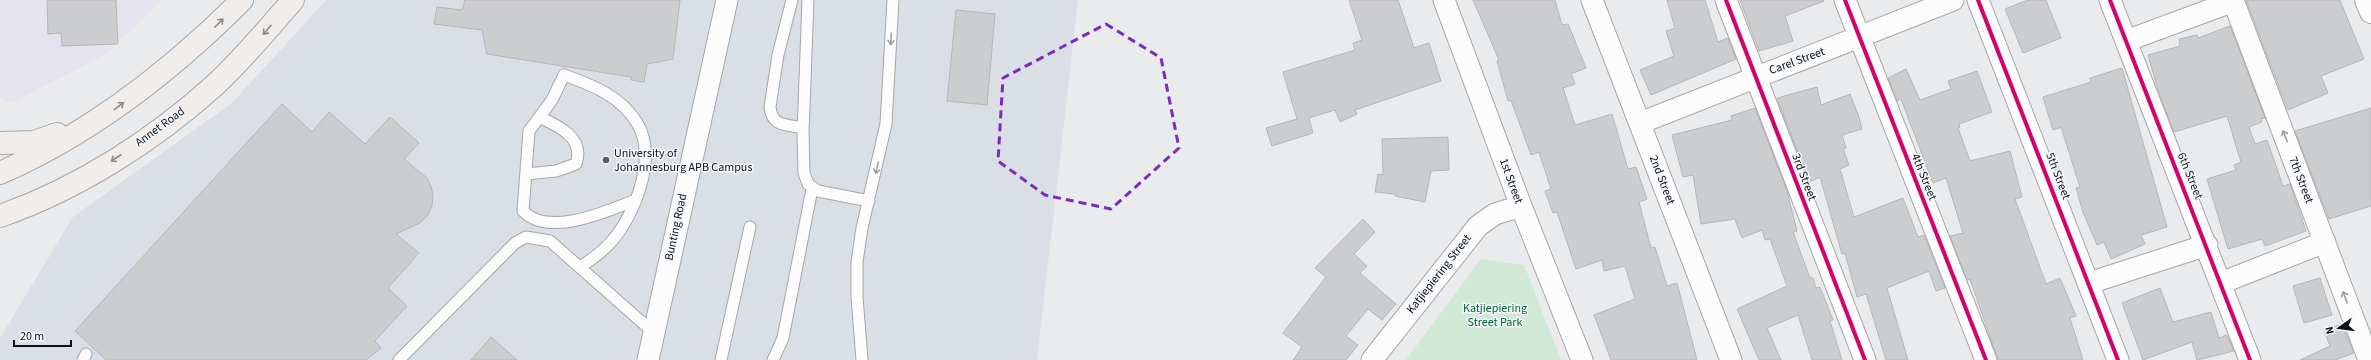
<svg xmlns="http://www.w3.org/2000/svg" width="2371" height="360" font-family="'Source Sans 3',sans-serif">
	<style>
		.industrial { fill: #e5e3f0 }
		.built { fill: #dadee5 }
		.green { fill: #cfe9d5 }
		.building { fill: #cccdcf; stroke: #b5b6b8 }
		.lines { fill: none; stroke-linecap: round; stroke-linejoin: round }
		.service-casing { stroke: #a5a6a8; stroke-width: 13 }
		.minor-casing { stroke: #a5a6a8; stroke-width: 23 }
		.tertiary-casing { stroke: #a5a6a8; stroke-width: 24 }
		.secondary-casing { stroke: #a5a6a8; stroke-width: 24 }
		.service { stroke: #fcfcfc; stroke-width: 11 }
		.minor { stroke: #fcfcfc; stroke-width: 21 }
		.tertiary { stroke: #fcfcfc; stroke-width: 22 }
		.secondary { stroke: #f1edea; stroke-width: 22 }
		.cycleway-casing { stroke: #f4f8fd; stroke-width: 6 }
		.cycleway { stroke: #d6006c; stroke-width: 4 }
		.oneway { stroke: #8b8a89 }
		.oneway2 { stroke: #9d9e9e }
		.marked { fill: none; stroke: #7b2cbf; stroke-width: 3; stroke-dasharray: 8 5; stroke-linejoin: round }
		.poi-dot { fill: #5b5d5f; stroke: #f4f8fd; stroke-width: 1.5 }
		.labels { text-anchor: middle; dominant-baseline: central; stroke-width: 3; stroke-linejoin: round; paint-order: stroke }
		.street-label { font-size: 12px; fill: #0f1012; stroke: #f4f8fd }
		.poi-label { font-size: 12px; fill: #0f1012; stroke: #f4f8fd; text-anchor: start }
		.park-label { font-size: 12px; fill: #00682d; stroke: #f4f8fd }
	</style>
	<rect width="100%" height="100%" fill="#e9ebed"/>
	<path class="industrial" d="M 0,0 L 162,0 L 106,54 L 12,103 L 0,98 Z"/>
	<path class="built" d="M 326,0 L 1078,0 L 1037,360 L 0,360 L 0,338 L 73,217 L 232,103 Z"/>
	<path class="green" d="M 1481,259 L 1524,265 L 1561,360 L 1406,360 Z"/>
	<path class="building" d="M 47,0 L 116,0 L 118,44 L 62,46 L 61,33 L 48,34 Z
		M 465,0 L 680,0 L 673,59 L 647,64 L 644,82 L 631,80 L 631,77 L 487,54 L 482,30 L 434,24 L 437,7 L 462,10 Z
		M 1349,0 L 1398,0 L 1414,48 L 1429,43 L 1441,81 L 1355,110 L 1357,114 L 1340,122 L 1335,110 L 1309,118 L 1313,133 L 1272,146 L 1266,128 L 1297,119 L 1283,72 L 1355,50 L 1353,43 L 1362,40 Z
		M 1473,0 L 1555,0 L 1562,25 L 1568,24 L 1586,68 L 1571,74 L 1575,84 L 1563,88 L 1575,125 L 1612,114 L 1628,169 L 1636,167 L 1647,199 L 1639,202 L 1651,248 L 1655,247 L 1667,286 L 1677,283 L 1697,360 L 1611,360 L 1594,315 L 1635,299 L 1625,266 L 1604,271 L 1602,260 L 1576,269 L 1557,212 L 1553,213 L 1545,191 L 1551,189 L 1539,152 L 1531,155 L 1511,100 L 1508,101 L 1497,61 L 1499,60 Z
		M 1667,0 L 1705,0 L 1718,42 L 1728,38 L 1736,59 L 1651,95 L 1640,70 L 1674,56 L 1666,31 L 1675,28 Z
		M 1740,0 L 1823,0 L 1824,1 L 1785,16 L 1793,41 L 1759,51 Z
		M 2028,0 L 2046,0 L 2061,38 L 2023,53 L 2005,9 Z
		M 2246,0 L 2340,0 L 2364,59 L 2321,76 L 2328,93 L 2288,110 Z
		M 956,10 L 995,14 L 987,105 L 947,101 Z
		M 2230,26 L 2265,118 L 2261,119 L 2262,122 L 2249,127 L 2255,144 L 2267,140 L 2283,186 L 2290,184 L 2306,231 L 2265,246 L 2262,239 L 2228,249 L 2207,179 L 2236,170 L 2234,165 L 2241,162 L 2227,116 L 2174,132 L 2158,90 L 2148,55 L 2180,46 L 2179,39 L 2197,35 L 2198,38 Z
		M 2122,68 L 2167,227 L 2141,235 L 2145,244 L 2111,259 L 2104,242 L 2097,245 L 2083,212 L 2076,188 L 2080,187 L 2061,127 L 2053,130 L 2043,97 L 2091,82 L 2090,78 Z
		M 1906,69 L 1920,100 L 1951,89 L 1948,81 L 1977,71 L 1992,112 L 1959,124 L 1960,127 L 1958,128 L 1970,161 L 2010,151 L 2022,197 L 2015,199 L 2046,284 L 2060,278 L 2076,316 L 2070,318 L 2083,360 L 1998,360 L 1970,279 L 1967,280 L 1950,236 L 1963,233 L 1946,178 L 1933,183 L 1901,99 L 1897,101 L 1888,78 Z
		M 1817,87 L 1821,105 L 1850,94 L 1858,114 L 1862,129 L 1842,135 L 1846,148 L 1843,149 L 1849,165 L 1840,169 L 1854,217 L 1903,198 L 1918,237 L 1924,235 L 1945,288 L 1936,291 L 1929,271 L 1887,288 L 1908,360 L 1886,360 L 1866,294 L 1857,297 L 1845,253 L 1842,254 L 1820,177 L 1809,182 L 1777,98 Z
		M 282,104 L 312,132 L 329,112 L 365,144 L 390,117 L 419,143 L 404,159 L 426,177 L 431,186 L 433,196 L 432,206 L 427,216 L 420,223 L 396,234 L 419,253 L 388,288 L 407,306 L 375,341 L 381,348 L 366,360 L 106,360 L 75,331 Z
		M 1755,108 L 1787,191 L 1797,231 L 1793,232 L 1810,278 L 1813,278 L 1816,288 L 1820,287 L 1833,320 L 1830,321 L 1842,360 L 1812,360 L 1798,315 L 1767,328 L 1781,360 L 1759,360 L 1737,309 L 1787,286 L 1770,239 L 1765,240 L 1762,230 L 1742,238 L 1735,219 L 1701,224 L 1693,175 L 1683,177 L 1672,135 L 1732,120 L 1731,116 Z
		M 2371,108 L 2371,206 L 2329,219 L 2295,131 Z
		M 1448,137 L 1449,170 L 1431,171 L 1425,202 L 1395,196 L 1395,194 L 1375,192 L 1378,174 L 1383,175 L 1382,139 Z
		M 1363,219 L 1375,232 L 1354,254 L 1367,266 L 1360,273 L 1396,304 L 1382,320 L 1368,309 L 1346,336 L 1358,345 L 1346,360 L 1293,360 L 1302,347 L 1283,333 L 1326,277 L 1315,268 Z
		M 2320,278 L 2332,315 L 2304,323 L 2293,286 Z
		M 2160,288 L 2173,322 L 2211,312 L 2219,338 L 2227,335 L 2234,351 L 2197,360 L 2192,342 L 2143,360 L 2122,303 Z
		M 2342,324 L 2354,353 L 2335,360 L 2300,360 L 2330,346 L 2324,330 Z
		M 491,337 L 517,360 L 471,360 Z"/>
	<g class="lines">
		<defs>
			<path id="service" d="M 792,0 L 778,55 L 770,107 C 772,127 786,124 803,128
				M 808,0 L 803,133 L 804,173 L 808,184 L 818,191 L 869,201
				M 526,174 L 556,171 L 576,164 C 585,138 559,126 539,117
				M 580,267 C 591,260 602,252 611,242 C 635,215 658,157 637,123 C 621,96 592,85 564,75 L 552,100 L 529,131 L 523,211 C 549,238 607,211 636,200
				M 83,360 L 86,354
				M 399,360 L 515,243 L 526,237 L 550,241 L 653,332
				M 721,360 L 750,227
				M 773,360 L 783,338 L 812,189
				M 862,360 L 857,297 L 857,262 L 862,228 L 886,124 L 893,0"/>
			<path id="minor" d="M 1444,0 L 1521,206 L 1582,360
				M 1592,0 L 1731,360
				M 1726,0 L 1865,360
				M 1845,0 L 1986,360
				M 1978,0 L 2118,360
				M 2110,0 L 2250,360
				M 2233,0 L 2369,360
				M 2126,41 L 2234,1
				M 1640,123 L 1953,0
				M 2089,283 L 2207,245
				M 2221,283 L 2325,242
				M 648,360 L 727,0
				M 1372,360 L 1478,226 L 1495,214 L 1521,206"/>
			<path id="tertiary" d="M 2366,0 L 2371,12"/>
			<path id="secondary" d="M 0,143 L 34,142 L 57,134
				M 0,173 C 92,133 171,71 242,0
				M 0,216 C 78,189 154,140 215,85 C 243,59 268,29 293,0"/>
		</defs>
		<use href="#service" class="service-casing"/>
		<use href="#minor" class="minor-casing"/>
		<use href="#tertiary" class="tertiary-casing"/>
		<use href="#secondary" class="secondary-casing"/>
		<use href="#service" class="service"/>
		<use href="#minor" class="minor"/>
		<use href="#tertiary" class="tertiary"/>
		<use href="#secondary" class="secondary"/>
		<defs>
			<path id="cycleway" d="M 1726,0 L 1865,360
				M 1845,0 L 1986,360
				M 1978,0 L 2118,360
				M 2110,0 L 2250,360"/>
		</defs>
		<use href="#cycleway" class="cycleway-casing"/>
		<use href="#cycleway" class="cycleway"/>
	</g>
	<defs><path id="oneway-shaft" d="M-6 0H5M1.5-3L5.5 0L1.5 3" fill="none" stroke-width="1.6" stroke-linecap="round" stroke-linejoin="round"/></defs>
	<g class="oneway">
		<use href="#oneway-shaft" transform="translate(219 23) rotate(-45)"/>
		<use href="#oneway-shaft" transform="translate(267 30) rotate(131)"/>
		<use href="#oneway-shaft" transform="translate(119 106) rotate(-37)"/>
		<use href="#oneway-shaft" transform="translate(116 158) rotate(147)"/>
	</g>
	<g class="oneway2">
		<use href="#oneway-shaft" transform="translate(891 39) rotate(93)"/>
		<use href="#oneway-shaft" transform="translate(2285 136) rotate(-111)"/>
		<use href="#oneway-shaft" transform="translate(877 168) rotate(102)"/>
		<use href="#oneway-shaft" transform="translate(2345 297) rotate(-111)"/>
	</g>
	<path class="marked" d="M 1106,24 L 1161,58 L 1179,148 L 1111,209 L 1045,195 L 998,161 L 1003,78 Z"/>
	<circle class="poi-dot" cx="606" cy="160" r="4"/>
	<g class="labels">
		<g class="street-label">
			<text transform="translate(1797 61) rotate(-20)">Carel Street</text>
			<text transform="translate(160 127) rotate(-36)">Annet Road</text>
			<text transform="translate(2058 176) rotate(69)">5th Street</text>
			<text transform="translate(2190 176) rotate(68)">6th Street</text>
			<text transform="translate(1804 177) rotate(69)">3rd Street</text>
			<text transform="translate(1924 177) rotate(68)">4th Street</text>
			<text transform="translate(1662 180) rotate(69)">2nd Street</text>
			<text transform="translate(2301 180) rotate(69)">7th Street</text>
			<text transform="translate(1511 181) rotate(70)">1st Street</text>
			<text transform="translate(676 227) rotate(-78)">Bunting Road</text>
			<text transform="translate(1439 274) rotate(-52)">Katjiepiering Street</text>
		</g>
		<g class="poi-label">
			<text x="614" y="153">University of<tspan x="614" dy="14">Johannesburg APB Campus</tspan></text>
		</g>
		<g class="park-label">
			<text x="1495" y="308">Katjiepiering<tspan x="1495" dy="14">Street Park</tspan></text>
		</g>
	</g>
	<g transform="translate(2339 328) rotate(256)" stroke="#f4f8fd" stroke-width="3" paint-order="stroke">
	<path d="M0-3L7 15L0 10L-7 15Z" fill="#0f1012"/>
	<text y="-6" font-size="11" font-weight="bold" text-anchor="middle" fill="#0f1012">N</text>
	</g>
	<path d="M14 340v6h57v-6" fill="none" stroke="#0f1012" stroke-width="2"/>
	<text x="20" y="340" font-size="12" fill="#0f1012" stroke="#f4f8fd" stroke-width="3" paint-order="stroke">20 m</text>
</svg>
